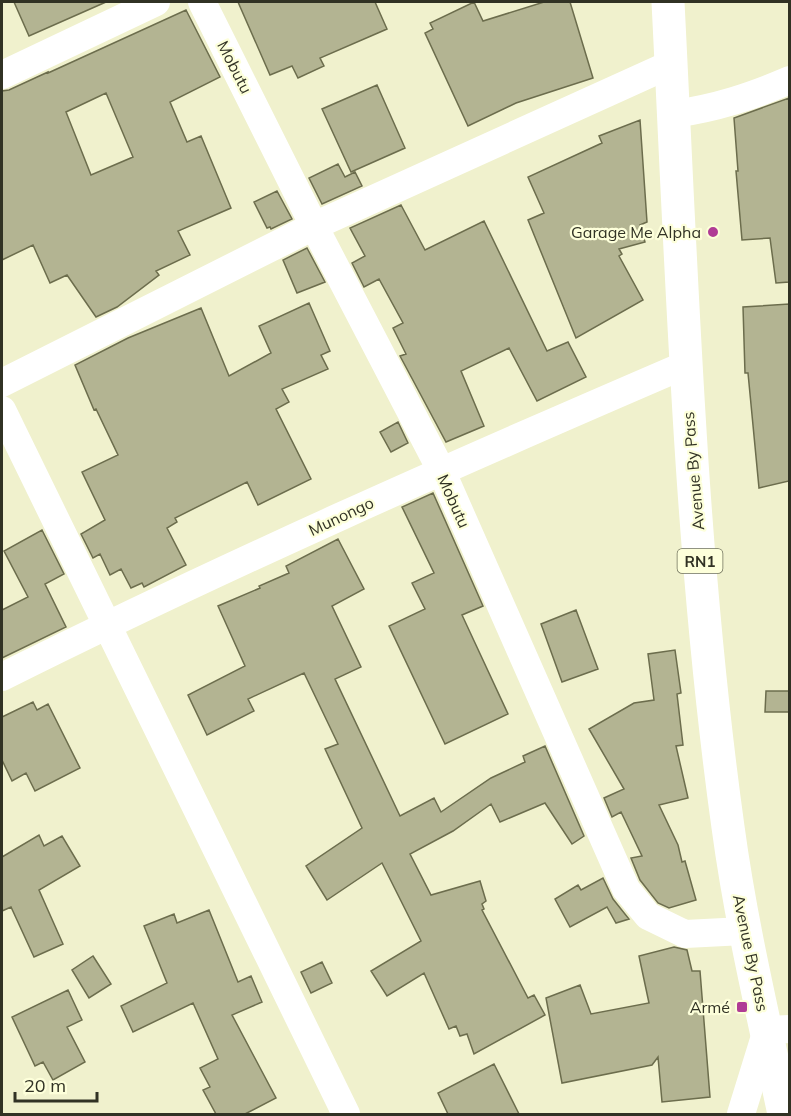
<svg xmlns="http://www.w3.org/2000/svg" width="791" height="1116" font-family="Mulish,sans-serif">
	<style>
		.building { fill: #b3b492; stroke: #6c6d4d; stroke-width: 1.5; fill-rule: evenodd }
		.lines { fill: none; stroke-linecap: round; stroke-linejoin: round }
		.minor { stroke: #fff; stroke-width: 28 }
		.trunk { stroke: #fff; stroke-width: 33 }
		.poi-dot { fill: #b03c95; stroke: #fdffda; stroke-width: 2 }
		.labels { text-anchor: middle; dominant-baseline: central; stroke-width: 4.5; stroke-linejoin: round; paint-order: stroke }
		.shield { fill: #fdffda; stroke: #6e705b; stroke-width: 1.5 }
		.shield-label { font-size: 15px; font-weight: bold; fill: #313224 }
		.street-label { font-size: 16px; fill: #313224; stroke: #fdffda }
		.poi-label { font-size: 16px; fill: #313224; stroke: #fdffda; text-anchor: end }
	</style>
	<rect width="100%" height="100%" fill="#f0f1cd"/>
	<path class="building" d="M 14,2 L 106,2 L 29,36 Z
		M 238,2 L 375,2 L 387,29 L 320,58 L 324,66 L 298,78 L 292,66 L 270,75 Z
		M 474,2 L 483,21 L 544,2 L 570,2 L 593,78 L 516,103 L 468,126 L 425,33 L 433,29 L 430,23 Z
		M 186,10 L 220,77 L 170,102 L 187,142 L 201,136 L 231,208 L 178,231 L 190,255 L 156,271 L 159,275 L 117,307 L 96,317 L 67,275 L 50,283 L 33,245 L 2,260 L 2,91 L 9,90 L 48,72 L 48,73 ZM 106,93 L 133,157 L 91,175 L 66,112 Z
		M 377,85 L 405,148 L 351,172 L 322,109 Z
		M 789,98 L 789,282 L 776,283 L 770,238 L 742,240 L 736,171 L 738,171 L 734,118 Z
		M 640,120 L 647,222 L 640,225 L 645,242 L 619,249 L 622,254 L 619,256 L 643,300 L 576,338 L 528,220 L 544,213 L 528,177 L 602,143 L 599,136 Z
		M 338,164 L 345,177 L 355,172 L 362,186 L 322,204 L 309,178 Z
		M 277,191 L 292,219 L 271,229 L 270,227 L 267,228 L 254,202 Z
		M 401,205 L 425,250 L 484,221 L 547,351 L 568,342 L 586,377 L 537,401 L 509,348 L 461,371 L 484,426 L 446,442 L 400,356 L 406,354 L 393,328 L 403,323 L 379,279 L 364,287 L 352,263 L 365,256 L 350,228 Z
		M 307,248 L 325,282 L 297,293 L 283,260 Z
		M 309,303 L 330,351 L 321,355 L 328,369 L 282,389 L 289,402 L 276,409 L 311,479 L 258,505 L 247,482 L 175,518 L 177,522 L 167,528 L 186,565 L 144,587 L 142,583 L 131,588 L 121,569 L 110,575 L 100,554 L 93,558 L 81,534 L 105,520 L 82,472 L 118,455 L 96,409 L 94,410 L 75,365 L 128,338 L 201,308 L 229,376 L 271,353 L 259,326 Z
		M 789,304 L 789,481 L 759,488 L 748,373 L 745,373 L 743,307 Z
		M 398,422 L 408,443 L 391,452 L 380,432 Z
		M 433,493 L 483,606 L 462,615 L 508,714 L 445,744 L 389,626 L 425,609 L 412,583 L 434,573 L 402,507 Z
		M 42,530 L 64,574 L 45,584 L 66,627 L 2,658 L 2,610 L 28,597 L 4,551 Z
		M 338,539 L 364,589 L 332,606 L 361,667 L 335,679 L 400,816 L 434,798 L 441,812 L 491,778 L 525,762 L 523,756 L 545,746 L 584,836 L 572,844 L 545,803 L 500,822 L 491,804 L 453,831 L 410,854 L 431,895 L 480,881 L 486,901 L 482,904 L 484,909 L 482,910 L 528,998 L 534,995 L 545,1015 L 474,1054 L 467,1034 L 460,1036 L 456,1026 L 449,1029 L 424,973 L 387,996 L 371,971 L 421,941 L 382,863 L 327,900 L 306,866 L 362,828 L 325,749 L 338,744 L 304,673 L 248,699 L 254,711 L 207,735 L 188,695 L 245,666 L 218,606 L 260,588 L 259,586 L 289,573 L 286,566 Z
		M 576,610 L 598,669 L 562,682 L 541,624 Z
		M 675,650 L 681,693 L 677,694 L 683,745 L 676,746 L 688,798 L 659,805 L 678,845 L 682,862 L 685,861 L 696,900 L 669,908 L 658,903 L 640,880 L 631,858 L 642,856 L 621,812 L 612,817 L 604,798 L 624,789 L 589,729 L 634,703 L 654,700 L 648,654 Z
		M 766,691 L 789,691 L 789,712 L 765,712 Z
		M 33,702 L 37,710 L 48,704 L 80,768 L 35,791 L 26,773 L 12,781 L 2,760 L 2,717 Z
		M 39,835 L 44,846 L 62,836 L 80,866 L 39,890 L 63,944 L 34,957 L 11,907 L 2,911 L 2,857 Z
		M 603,878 L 613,899 L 629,919 L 616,923 L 607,907 L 570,927 L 555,899 L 578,885 L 581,890 Z
		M 209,910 L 238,982 L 251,976 L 262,1002 L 232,1015 L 276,1098 L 245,1114 L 216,1114 L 203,1090 L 210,1087 L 200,1068 L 218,1059 L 193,1003 L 133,1032 L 121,1006 L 167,983 L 144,926 L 174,914 L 177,923 Z
		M 674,947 L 687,950 L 692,971 L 700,971 L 710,1097 L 662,1102 L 658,1057 L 652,1065 L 562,1083 L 546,998 L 580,985 L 591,1014 L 649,1003 L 639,956 Z
		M 93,956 L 111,984 L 89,998 L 72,970 Z
		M 322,962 L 332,983 L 311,993 L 301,972 Z
		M 68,990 L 82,1020 L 67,1027 L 85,1062 L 53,1080 L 43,1062 L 35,1066 L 12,1017 Z
		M 494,1064 L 519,1114 L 448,1114 L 438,1093 Z"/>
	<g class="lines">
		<path class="minor" d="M 202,2 L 314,226 L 441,470 L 626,889 L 648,916 L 685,934 L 744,931
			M 2,75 L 156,2
			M 674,114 C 716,108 750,97 790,80
			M 2,383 L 314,226 L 671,64
			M 2,410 L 346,1114
			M 2,677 C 226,565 455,464 685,365
			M 741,1114 L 767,1030 L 790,1029"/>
		<path class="trunk" d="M 668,2 C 682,277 690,554 728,827 C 741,924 764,1019 784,1114"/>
	</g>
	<g class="poi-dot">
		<circle cx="713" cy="232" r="6"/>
		<rect x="736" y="1001" width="12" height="12" rx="3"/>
	</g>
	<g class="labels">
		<rect class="shield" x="677.5" y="549" width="45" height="24" rx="4.5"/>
		<g class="shield-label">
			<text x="700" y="561">RN1</text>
		</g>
		<g class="street-label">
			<text transform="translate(235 67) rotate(63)">Mobutu</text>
			<text transform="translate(693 471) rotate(-95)">Avenue By Pass</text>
			<text transform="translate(454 501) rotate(66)">Mobutu</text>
			<text transform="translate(341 516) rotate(-25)">Munongo</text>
			<text transform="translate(751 953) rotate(78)">Avenue By Pass</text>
		</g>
		<g class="poi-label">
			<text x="701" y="232">Garage Me Alpha</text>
			<text x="730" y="1007">Armé</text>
		</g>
	</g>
	<rect width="791" height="1116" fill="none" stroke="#313224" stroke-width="6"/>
	<path d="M15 1092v9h82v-9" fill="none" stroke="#313224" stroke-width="3"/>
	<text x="24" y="1092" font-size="18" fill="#313224" stroke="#fdffda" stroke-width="4.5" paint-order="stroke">20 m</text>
</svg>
